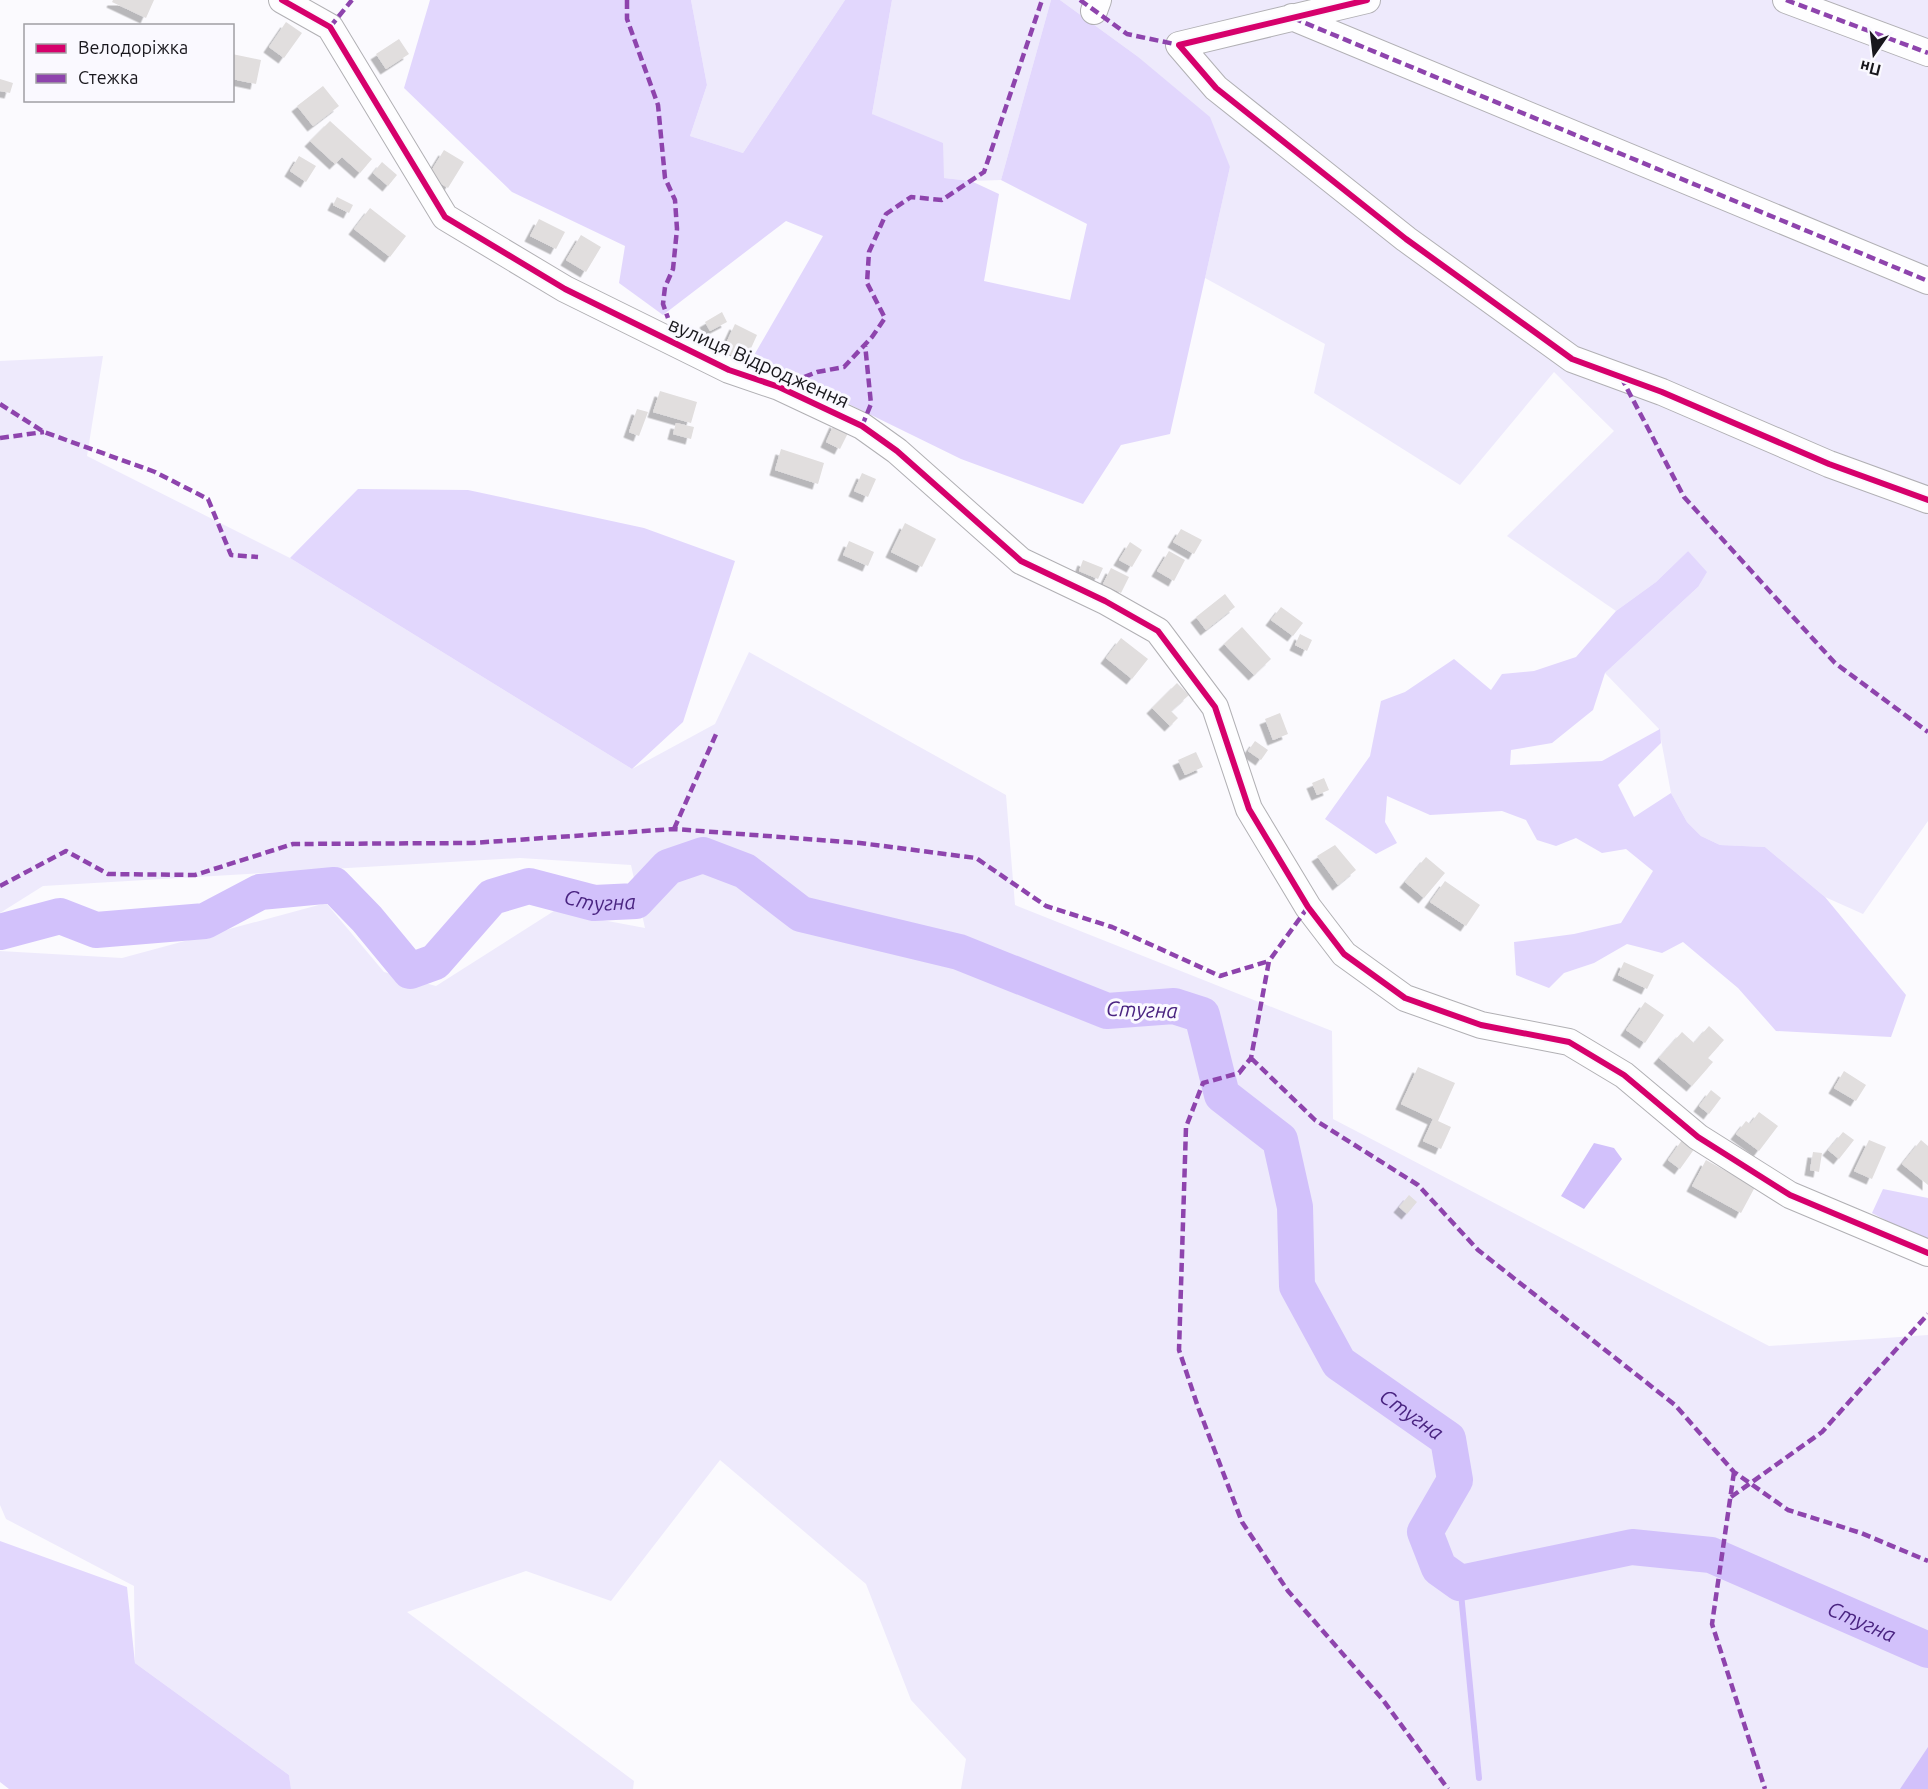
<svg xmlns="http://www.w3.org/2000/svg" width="1928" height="1789" font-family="Ubuntu,sans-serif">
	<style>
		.green { fill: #eeeafc }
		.forest { fill: #e2d7fd }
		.water { fill: #d2c1fb }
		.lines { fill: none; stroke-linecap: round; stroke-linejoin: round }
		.stream { stroke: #d2c1fb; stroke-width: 6 }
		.river { stroke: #d2c1fb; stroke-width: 36 }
		.building { fill: #e1dede; filter: url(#shadow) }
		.minor-casing { stroke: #b1b0b4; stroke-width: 28 }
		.minor { stroke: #fefeff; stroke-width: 26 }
		.quiet { stroke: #8e44ad; stroke-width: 4.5; stroke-dasharray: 9 4.5; stroke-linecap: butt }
		.cycleway-casing { stroke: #faf9ff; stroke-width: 10 }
		.cycleway { stroke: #d6006c; stroke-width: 6 }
		.labels { text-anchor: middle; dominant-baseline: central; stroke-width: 6; stroke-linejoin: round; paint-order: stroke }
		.street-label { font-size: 20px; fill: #18171c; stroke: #faf9ff }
		.water-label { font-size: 21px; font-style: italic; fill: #4a2481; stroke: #faf9ff }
	</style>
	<defs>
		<filter id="shadow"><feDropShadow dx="-5.5" dy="5.5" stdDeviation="0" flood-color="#0004"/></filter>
	</defs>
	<rect width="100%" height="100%" fill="#fbfafe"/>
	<path class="green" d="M 691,0 L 845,0 L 743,153 L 690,136 L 707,85 Z
		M 892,0 L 1051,0 L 1001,180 L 971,181 L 944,178 L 872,114 Z
		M 1060,0 L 1928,0 L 1928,821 L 1863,914 L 1825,897 L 1765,847 L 1720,845 L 1701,836 L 1687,822 L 1671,793 L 1659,729 L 1605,673 L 1698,587 L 1688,551 L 1656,582 L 1616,611 L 1507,536 L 1614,431 L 1554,372 L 1460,485 L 1314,393 L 1325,344 L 1205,278 L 1230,167 L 1137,56 Z
		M 103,356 L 87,456 L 290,558 L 632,769 L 715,724 L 749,652 L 1006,795 L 1015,905 L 1332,1031 L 1333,1119 L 1769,1346 L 1928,1335 L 1928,1789 L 961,1789 L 966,1759 L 911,1700 L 866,1584 L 720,1460 L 611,1601 L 526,1571 L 407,1612 L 634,1781 L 633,1789 L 291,1789 L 289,1775 L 135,1663 L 134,1586 L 6,1519 L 0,1505 L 0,951 L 122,958 L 326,903 L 384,972 L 436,986 L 554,911 L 645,928 L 631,865 L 520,858 L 43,886 L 0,913 L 0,361 Z"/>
	<path class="forest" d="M 430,0 L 691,0 L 707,85 L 690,136 L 743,153 L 845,0 L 892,0 L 872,114 L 943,143 L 944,178 L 971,181 L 999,194 L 984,281 L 1070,300 L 1087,224 L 1001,180 L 1051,0 L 1060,0 L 1137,56 L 1210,117 L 1230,167 L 1170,434 L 1121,445 L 1083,504 L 961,459 L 753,357 L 823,236 L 786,221 L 663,315 L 619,283 L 625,246 L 512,192 L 404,88 Z
		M 358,489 L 468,490 L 644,528 L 735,561 L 683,722 L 632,769 L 290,558 Z
		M 1688,551 L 1707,572 L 1698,587 L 1605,673 L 1593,710 L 1552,743 L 1511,750 L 1510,765 L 1602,761 L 1660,729 L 1661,743 L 1618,785 L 1634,817 L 1671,793 L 1687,822 L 1701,836 L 1720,845 L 1765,847 L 1825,897 L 1906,995 L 1891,1037 L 1776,1031 L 1738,988 L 1683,942 L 1662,953 L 1627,944 L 1594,963 L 1564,973 L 1549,988 L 1516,975 L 1514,942 L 1574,934 L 1621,923 L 1653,871 L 1626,849 L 1602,853 L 1576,838 L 1556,846 L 1537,840 L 1526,820 L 1502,811 L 1430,815 L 1387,796 L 1385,822 L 1397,843 L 1376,854 L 1325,819 L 1370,756 L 1381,701 L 1405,692 L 1454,659 L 1491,690 L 1502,674 L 1534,671 L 1576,657 L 1616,611 L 1656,582 Z
		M 1883,1189 L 1928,1198 L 1928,1243 L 1872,1213 Z
		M 0,1541 L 127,1587 L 135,1663 L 289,1775 L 291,1789 L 9,1789 L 0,1782 Z"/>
	<path class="water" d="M 1594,1143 L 1614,1148 L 1622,1159 L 1584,1209 L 1561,1196 Z
		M 1928,1747 L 1928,1789 L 1900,1789 Z"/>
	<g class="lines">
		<path class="stream" d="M 1460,1583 L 1479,1778"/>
		<path class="river" id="s1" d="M 0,932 L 60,916 L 96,930 L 205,921 L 260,892 L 334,885 L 367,919 L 410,971 L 435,962 L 492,897 L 529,886 L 594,903 L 636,901 L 668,867 L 703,855 L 745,871 L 801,914 L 959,952 L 1107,1011 L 1174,1006 L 1202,1015 L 1222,1095 L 1280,1140 L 1295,1207 L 1297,1286 L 1339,1363 L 1448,1439 L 1455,1480 L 1425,1532 L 1439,1568 L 1460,1583 L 1632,1547 L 1711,1555 L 1928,1650"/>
	</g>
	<path class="building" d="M 113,0 L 154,0 L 146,18 L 112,2 Z
		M 286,22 L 302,33 L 284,58 L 269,47 Z
		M 399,39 L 409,54 L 386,69 L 376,54 Z
		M 232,54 L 261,60 L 256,84 L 232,79 Z
		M 0,79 L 13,83 L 10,93 L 0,91 Z
		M 323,86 L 339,106 L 313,126 L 297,106 Z
		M 330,121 L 372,159 L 360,173 L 342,157 L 335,164 L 310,141 Z
		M 444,150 L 464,162 L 448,188 L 428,176 Z
		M 299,156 L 316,166 L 306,182 L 290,171 Z
		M 382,162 L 397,175 L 388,186 L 373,173 Z
		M 337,197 L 353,205 L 349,213 L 333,205 Z
		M 370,208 L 406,236 L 390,257 L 354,229 Z
		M 539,219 L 565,232 L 556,249 L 530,236 Z
		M 581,235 L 601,247 L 586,272 L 566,260 Z
		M 722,312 L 727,322 L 710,331 L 705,322 Z
		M 735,324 L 757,335 L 743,366 L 720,356 Z
		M 660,391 L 697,402 L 691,423 L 653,412 Z
		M 637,409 L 648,412 L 639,436 L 629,432 Z
		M 835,422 L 850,429 L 840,449 L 826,442 Z
		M 676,423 L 694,427 L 691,439 L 673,434 Z
		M 781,449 L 824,463 L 818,484 L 775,470 Z
		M 862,473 L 876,479 L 868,497 L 854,491 Z
		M 905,523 L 936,539 L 922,567 L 891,552 Z
		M 1181,529 L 1202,540 L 1194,554 L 1173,542 Z
		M 849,541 L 874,552 L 868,566 L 843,555 Z
		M 1130,542 L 1142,550 L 1132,567 L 1119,560 Z
		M 1169,551 L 1185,560 L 1174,581 L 1157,571 Z
		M 1083,560 L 1103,568 L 1098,579 L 1079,571 Z
		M 1111,568 L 1129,577 L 1121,593 L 1103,584 Z
		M 1225,594 L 1235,607 L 1206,630 L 1196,617 Z
		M 1281,607 L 1303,623 L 1293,636 L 1271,620 Z
		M 1242,627 L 1271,659 L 1254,675 L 1224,644 Z
		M 1300,634 L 1312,640 L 1307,651 L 1295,645 Z
		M 1121,638 L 1148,659 L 1132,679 L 1106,658 Z
		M 1177,683 L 1189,695 L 1171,711 L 1178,718 L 1170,726 L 1152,708 Z
		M 1280,713 L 1288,734 L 1273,740 L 1265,719 Z
		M 1255,741 L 1268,750 L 1261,760 L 1248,751 Z
		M 1196,752 L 1203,767 L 1185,775 L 1178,760 Z
		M 1324,778 L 1329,790 L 1317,795 L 1312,783 Z
		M 1335,845 L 1356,870 L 1338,885 L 1317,856 Z
		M 1426,857 L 1445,873 L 1424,898 L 1405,882 Z
		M 1445,881 L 1480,905 L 1466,926 L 1430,902 Z
		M 1624,962 L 1654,975 L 1647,989 L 1618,975 Z
		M 1645,1002 L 1664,1015 L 1645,1043 L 1626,1030 Z
		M 1709,1026 L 1724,1040 L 1708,1058 L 1713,1062 L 1692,1086 L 1659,1058 L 1682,1032 L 1694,1043 Z
		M 1418,1067 L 1455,1083 L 1438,1121 L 1451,1127 L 1441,1149 L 1423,1141 L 1433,1119 L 1401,1104 Z
		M 1844,1071 L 1866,1085 L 1856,1101 L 1834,1088 Z
		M 1711,1090 L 1721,1098 L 1709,1114 L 1699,1106 Z
		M 1759,1112 L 1778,1126 L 1759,1151 L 1736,1134 L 1746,1121 L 1750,1124 Z
		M 1843,1132 L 1854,1140 L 1839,1159 L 1828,1150 Z
		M 1682,1140 L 1695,1148 L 1680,1169 L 1668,1160 Z
		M 1869,1140 L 1886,1147 L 1872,1179 L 1854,1171 Z
		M 1921,1140 L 1928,1146 L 1928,1185 L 1902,1164 Z
		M 1813,1152 L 1822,1153 L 1819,1172 L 1810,1170 Z
		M 1706,1160 L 1755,1187 L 1741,1213 L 1692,1186 Z
		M 1409,1195 L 1417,1202 L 1407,1214 L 1399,1207 Z"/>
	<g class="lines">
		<defs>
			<path id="minor" d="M 282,0 L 330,27 L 445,217 L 565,289 L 729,370 L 779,387 L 862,426 L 897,451 L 1021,561 L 1105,601 L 1158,631 L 1215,707 L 1249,809 L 1308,907 L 1344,954 L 1405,998 L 1481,1025 L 1569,1042 L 1624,1075 L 1698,1137 L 1790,1195 L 1928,1253
				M 1367,0 L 1179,45 L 1216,88 L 1406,239 L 1572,359 L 1662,392 L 1829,464 L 1928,500
				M 1786,0 L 1928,53
				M 1094,11 L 1098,0
				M 1292,17 L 1928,281"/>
		</defs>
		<use href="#minor" class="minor-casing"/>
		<use href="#minor" class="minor"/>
		<path class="quiet" d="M 627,0 L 627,19 L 658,105 L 665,178 L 675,200 L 677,229 L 673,269 L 665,287 L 663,304 L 668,318
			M 1080,0 L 1127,34 L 1179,45
			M 1786,0 L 1928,53
			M 1293,18 L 1928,281
			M 330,27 L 352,0
			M 1621,377 L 1684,497 L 1835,663 L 1928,732
			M 779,387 L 817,372 L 844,367 L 872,337 L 885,318 L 867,283 L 869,252 L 886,214 L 911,197 L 942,200 L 984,172 L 1042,0
			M 0,404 L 44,432 L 155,472 L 208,499 L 231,555 L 258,557
			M 862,426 L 871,404 L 865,344
			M 0,438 L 44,432
			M 674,829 L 717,732
			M 0,886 L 66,851 L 108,874 L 195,875 L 293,844 L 472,843 L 674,829 L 860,843 L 976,858 L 1046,906 L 1112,927 L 1220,976 L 1269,961
			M 1308,907 L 1269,961 L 1251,1058 L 1239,1073 L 1203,1083 L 1186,1127 L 1179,1350 L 1198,1407 L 1242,1522 L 1288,1591 L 1383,1700 L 1448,1789
			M 1251,1058 L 1315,1120 L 1418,1185 L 1478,1250 L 1675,1405 L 1734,1472 L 1788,1510 L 1861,1533 L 1928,1561
			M 1734,1472 L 1712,1624 L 1765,1789
			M 1731,1497 L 1822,1432 L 1928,1314"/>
		<defs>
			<path id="cycleway" d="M 282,0 L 330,27 L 445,217 L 565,289 L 729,370 L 779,387 L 862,426 L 897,451 L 1021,561 L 1105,601 L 1158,631 L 1215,707 L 1249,809 L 1308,907 L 1344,954 L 1405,998 L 1481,1025 L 1569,1042 L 1624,1075 L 1698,1137 L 1790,1195 L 1928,1253
				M 1367,0 L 1179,45 L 1216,88 L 1406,239 L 1572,359 L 1662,392 L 1829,464 L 1928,500"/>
		</defs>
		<use href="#cycleway" class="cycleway-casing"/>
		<use href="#cycleway" class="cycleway"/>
	</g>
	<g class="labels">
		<g class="street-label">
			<text transform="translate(759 362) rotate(24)">вулиця Відродження</text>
		</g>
		<g class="water-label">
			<text stroke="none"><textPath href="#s1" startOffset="686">Стугна</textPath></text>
			<text transform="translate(1142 1009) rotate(2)">Стугна</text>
			<text stroke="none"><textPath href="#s1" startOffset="1820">Стугна</textPath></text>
			<text stroke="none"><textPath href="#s1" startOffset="2450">Стугна</textPath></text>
		</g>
	</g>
	<rect x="24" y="24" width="210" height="78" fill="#faf9ff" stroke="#a09fa4" stroke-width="1.5"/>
	<rect x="36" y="44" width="30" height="9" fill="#d6006c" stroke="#a09fa4" stroke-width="1.5"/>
	<text x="78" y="54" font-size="18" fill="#18171c">Велодоріжка</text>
	<rect x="36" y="74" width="30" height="9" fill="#8e44ad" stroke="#a09fa4" stroke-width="1.5"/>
	<text x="78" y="84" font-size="18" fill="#18171c">Стежка</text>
	<g transform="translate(1874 54) rotate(194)" stroke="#faf9ff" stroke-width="4.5" paint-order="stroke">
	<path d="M0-4.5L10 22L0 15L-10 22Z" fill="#18171c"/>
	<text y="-9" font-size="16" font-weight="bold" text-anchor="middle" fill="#18171c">Пн</text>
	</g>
</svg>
